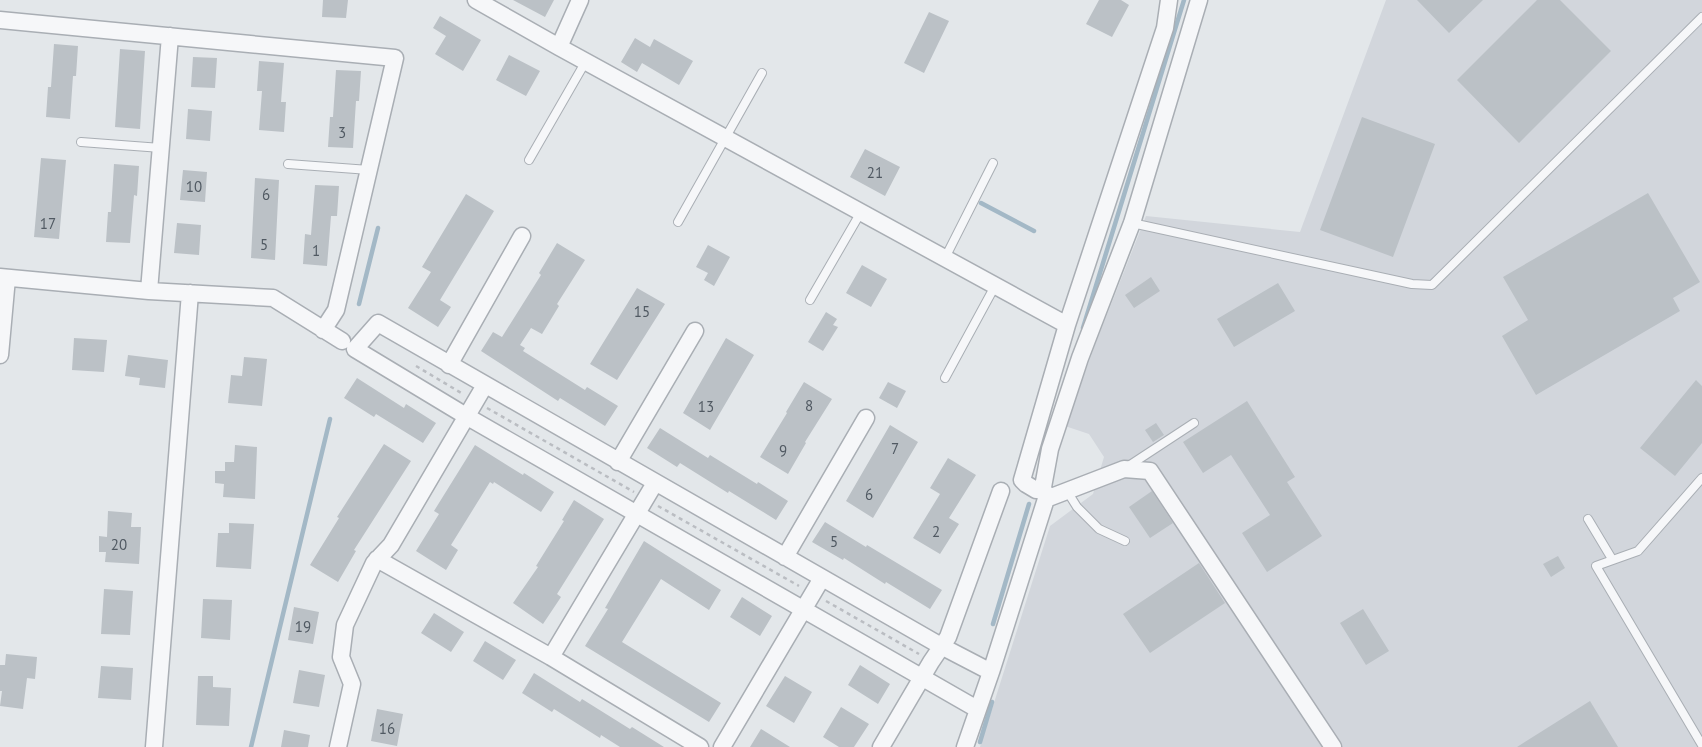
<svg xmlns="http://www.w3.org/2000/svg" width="1702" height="747" font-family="'PT Sans',sans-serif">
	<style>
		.built { fill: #d2d6dc }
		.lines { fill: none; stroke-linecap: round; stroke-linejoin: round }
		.stream { stroke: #a3b8c6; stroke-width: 4.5 }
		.building { fill: #bbc1c6 }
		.service-casing { stroke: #a9aeb4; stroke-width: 10 }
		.minor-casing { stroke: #a9aeb4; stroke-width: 19 }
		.path { stroke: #babdc2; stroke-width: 2.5; stroke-dasharray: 4 4; stroke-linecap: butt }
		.service { stroke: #f6f7f9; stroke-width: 8 }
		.minor { stroke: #f6f7f9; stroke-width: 16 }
		.labels { text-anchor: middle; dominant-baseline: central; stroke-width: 5; stroke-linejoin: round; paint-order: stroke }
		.number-label { font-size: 15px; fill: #505962 }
	</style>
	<rect width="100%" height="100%" fill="#e3e7ea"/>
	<path class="built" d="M 1386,0 L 1702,0 L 1702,747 L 980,747 L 1050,526 L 1093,494 L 1104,457 L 1089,434 L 1065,426 L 1097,340 L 1146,216 L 1300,232 Z"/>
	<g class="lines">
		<path class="stream" d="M 981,203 L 1034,231
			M 359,304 L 378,228
			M 1083,328 L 1184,0
			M 993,624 L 1029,504
			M 980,742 L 992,702
			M 251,747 L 330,419"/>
	</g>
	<path class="building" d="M 323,0 L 348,0 L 346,18 L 322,17 Z
		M 513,0 L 554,0 L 545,17 Z
		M 1099,0 L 1121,0 L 1129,5 L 1112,37 L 1086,24 Z
		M 1417,0 L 1483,0 L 1449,33 Z
		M 1537,0 L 1560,0 L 1611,51 L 1519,143 L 1457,80 Z
		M 929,12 L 949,21 L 924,73 L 904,63 Z
		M 440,16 L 481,40 L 463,71 L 435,54 L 446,36 L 433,28 Z
		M 635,38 L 650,47 L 654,39 L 693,61 L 679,85 L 642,63 L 637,72 L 621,62 Z
		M 54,44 L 78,46 L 76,76 L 73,76 L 70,119 L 46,117 L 48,87 L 51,87 Z
		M 120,49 L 145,51 L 140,129 L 115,127 Z
		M 509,55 L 540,71 L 526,96 L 496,80 Z
		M 193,57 L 217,58 L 215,88 L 191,87 Z
		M 259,61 L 284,63 L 281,102 L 286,102 L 284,132 L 259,130 L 262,91 L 257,91 Z
		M 336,70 L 361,71 L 359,101 L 356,101 L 353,148 L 328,147 L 330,117 L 333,117 Z
		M 188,109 L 212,111 L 210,141 L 186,139 Z
		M 1362,117 L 1435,144 L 1393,257 L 1320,230 Z
		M 865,149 L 900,167 L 885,196 L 850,177 Z
		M 41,158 L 66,160 L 59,239 L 34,237 Z
		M 114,164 L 139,166 L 137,196 L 134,195 L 130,243 L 106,242 L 108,212 L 111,212 Z
		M 183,170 L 207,172 L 205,202 L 180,200 Z
		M 255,178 L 279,180 L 275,260 L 251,258 Z
		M 315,185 L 339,186 L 337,216 L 331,216 L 327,266 L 303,264 L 305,234 L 311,235 Z
		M 1648,193 L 1700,282 L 1673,298 L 1680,311 L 1536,395 L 1502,336 L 1528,320 L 1503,277 Z
		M 466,194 L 494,211 L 440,300 L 451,307 L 438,327 L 408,308 L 431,272 L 422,267 Z
		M 177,223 L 201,225 L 199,255 L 174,253 Z
		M 557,243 L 585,260 L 557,304 L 559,306 L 542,334 L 531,328 L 520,345 L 525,348 L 523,351 L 585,390 L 587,387 L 618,406 L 605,426 L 560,398 L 558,401 L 481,351 L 493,332 L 502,337 L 541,275 L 539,273 Z
		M 708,245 L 730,257 L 714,286 L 704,280 L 708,273 L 696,267 Z
		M 862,265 L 887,279 L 871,307 L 846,293 Z
		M 1151,277 L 1160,291 L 1134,308 L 1125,295 Z
		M 1278,283 L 1295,311 L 1234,347 L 1217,319 Z
		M 637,288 L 665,304 L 617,380 L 590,364 Z
		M 826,312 L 837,319 L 833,325 L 838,327 L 823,351 L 808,342 Z
		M 74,338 L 107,340 L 104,372 L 72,370 Z
		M 726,338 L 754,355 L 710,430 L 683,413 Z
		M 128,355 L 168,360 L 165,388 L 139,385 L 140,378 L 125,376 Z
		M 244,357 L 267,359 L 262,406 L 228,403 L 231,375 L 242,376 Z
		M 357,378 L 404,408 L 406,404 L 436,423 L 423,443 L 376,414 L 374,417 L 344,398 Z
		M 1696,380 L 1702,386 L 1702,443 L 1675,476 L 1640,448 Z
		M 804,382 L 832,399 L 805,442 L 806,443 L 788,474 L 760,457 L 787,413 L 786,412 Z
		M 888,382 L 906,391 L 897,408 L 879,398 Z
		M 1247,401 L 1295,477 L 1287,482 L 1322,536 L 1267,572 L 1242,533 L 1270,515 L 1231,455 L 1203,473 L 1183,442 Z
		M 1156,423 L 1164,435 L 1153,442 L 1145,430 Z
		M 890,425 L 918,442 L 873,518 L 846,501 Z
		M 660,428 L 708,458 L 710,455 L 757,484 L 758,482 L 788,501 L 776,520 L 729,491 L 728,493 L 680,463 L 677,467 L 647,448 Z
		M 384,444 L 411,461 L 354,550 L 356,551 L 338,582 L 310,565 L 339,518 L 337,517 Z
		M 235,445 L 257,447 L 255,499 L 223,497 L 224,484 L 215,483 L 215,471 L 225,471 L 225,462 L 234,462 Z
		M 475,445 L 523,475 L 524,473 L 554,492 L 541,512 L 494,482 L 493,484 L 490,482 L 451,545 L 458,550 L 446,570 L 416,551 L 439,514 L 434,511 Z
		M 948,458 L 976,475 L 949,518 L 959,524 L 940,554 L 913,538 L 940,494 L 930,488 Z
		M 1152,491 L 1173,523 L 1150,538 L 1129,507 Z
		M 574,500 L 604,519 L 557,594 L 561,597 L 543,624 L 513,603 L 538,567 L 536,566 L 564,521 L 562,520 Z
		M 108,511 L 132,513 L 131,527 L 141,527 L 139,564 L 105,562 L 106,552 L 99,552 L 99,536 L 107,537 Z
		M 825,522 L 866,547 L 867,545 L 942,590 L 930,609 L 886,582 L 885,584 L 844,558 L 843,560 L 812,542 Z
		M 229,523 L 254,524 L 251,569 L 216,567 L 218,533 L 229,533 Z
		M 644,541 L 721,590 L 709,610 L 661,579 L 622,642 L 721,703 L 709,722 L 585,646 L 608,609 L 605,608 Z
		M 1558,556 L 1565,568 L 1551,577 L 1543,564 Z
		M 1199,563 L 1225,603 L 1150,653 L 1123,614 Z
		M 104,589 L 133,591 L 130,635 L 101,634 Z
		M 742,597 L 772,616 L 760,636 L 730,617 Z
		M 203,599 L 232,600 L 230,640 L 201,638 Z
		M 294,607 L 319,612 L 313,644 L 288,640 Z
		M 1363,609 L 1389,651 L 1366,665 L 1340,623 Z
		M 434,613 L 464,632 L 451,652 L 421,633 Z
		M 485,641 L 516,660 L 503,680 L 473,661 Z
		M 6,654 L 37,657 L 35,679 L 27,678 L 23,709 L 0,706 L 2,691 L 0,691 L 0,665 L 5,665 Z
		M 860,665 L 890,684 L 878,704 L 848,685 Z
		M 101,666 L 133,668 L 131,700 L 98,698 Z
		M 299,670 L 325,675 L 319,707 L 293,703 Z
		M 534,673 L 580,702 L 582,699 L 630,729 L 632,727 L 664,747 L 620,747 L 601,735 L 600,738 L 554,709 L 552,712 L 522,693 Z
		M 198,676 L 213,676 L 213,687 L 231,688 L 229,726 L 196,725 Z
		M 785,676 L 812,692 L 794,723 L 766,706 Z
		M 1590,701 L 1618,747 L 1517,747 Z
		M 841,707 L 869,724 L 854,747 L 839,747 L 823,737 Z
		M 377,709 L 403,714 L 397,746 L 371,741 Z
		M 761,729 L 790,747 L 750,747 Z
		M 284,730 L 310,735 L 308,747 L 281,747 Z"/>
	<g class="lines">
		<defs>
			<path id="service" d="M 81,142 L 161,148
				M 529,160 L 586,61
				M 288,164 L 369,170
				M 678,222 L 762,73
				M 1132,223 L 1412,284 L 1432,285 L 1702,17
				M 945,258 L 993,163
				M 810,300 L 861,212
				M 945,378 L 995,286
				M 1127,467 L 1194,423
				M 1702,478 L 1638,551 L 1596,566 L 1702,745
				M 1067,491 L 1077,507 L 1099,529 L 1125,541
				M 1588,519 L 1612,559"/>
			<path id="minor" d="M 476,0 L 559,47 L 1067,325
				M 0,20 L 395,58 L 336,310 L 323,330
				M 559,47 L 580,0
				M 0,277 L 149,291 L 273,298 L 342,341
				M 149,291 L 170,36
				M 0,355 L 7,278
				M 449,365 L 522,236
				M 618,462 L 695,331
				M 1043,487 L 1050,449 L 1080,358 L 1132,223 L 1199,0
				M 1046,499 L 1124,469 L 1150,471 L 1333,747
				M 785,557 L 866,418
				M 377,559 L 551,657 L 700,747
				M 551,657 L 655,483
				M 977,709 L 466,416 L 355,349 L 378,323 L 941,646 L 991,672
				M 154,747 L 190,293
				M 338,747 L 352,684 L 341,657 L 345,625 L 374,563 L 391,545 L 485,385
				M 722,747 L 822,578
				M 881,747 L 931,662 L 948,637 L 1001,491
				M 965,747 L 991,672 L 1046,499 L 1043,487 L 1036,490 L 1026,484 L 1022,480 L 1067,325 L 1165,28 L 1169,0"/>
		</defs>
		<use href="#service" class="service-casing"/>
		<use href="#minor" class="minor-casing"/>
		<path class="path" d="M 416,366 L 463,394
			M 487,408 L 634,492
			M 658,506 L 799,586
			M 826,601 L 919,654"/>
		<use href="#service" class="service"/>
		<use href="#minor" class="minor"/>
	</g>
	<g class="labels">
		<g class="number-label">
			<text x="342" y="132">3</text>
			<text x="875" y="172">21</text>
			<text x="194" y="186">10</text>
			<text x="266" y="194">6</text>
			<text x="48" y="223">17</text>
			<text x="264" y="244">5</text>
			<text x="316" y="250">1</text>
			<text x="642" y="311">15</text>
			<text x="809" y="405">8</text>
			<text x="706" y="406">13</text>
			<text x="895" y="448">7</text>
			<text x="783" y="450">9</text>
			<text x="869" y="494">6</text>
			<text x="936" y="531">2</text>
			<text x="834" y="541">5</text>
			<text x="119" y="544">20</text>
			<text x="303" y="626">19</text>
			<text x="387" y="728">16</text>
		</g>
	</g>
</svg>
